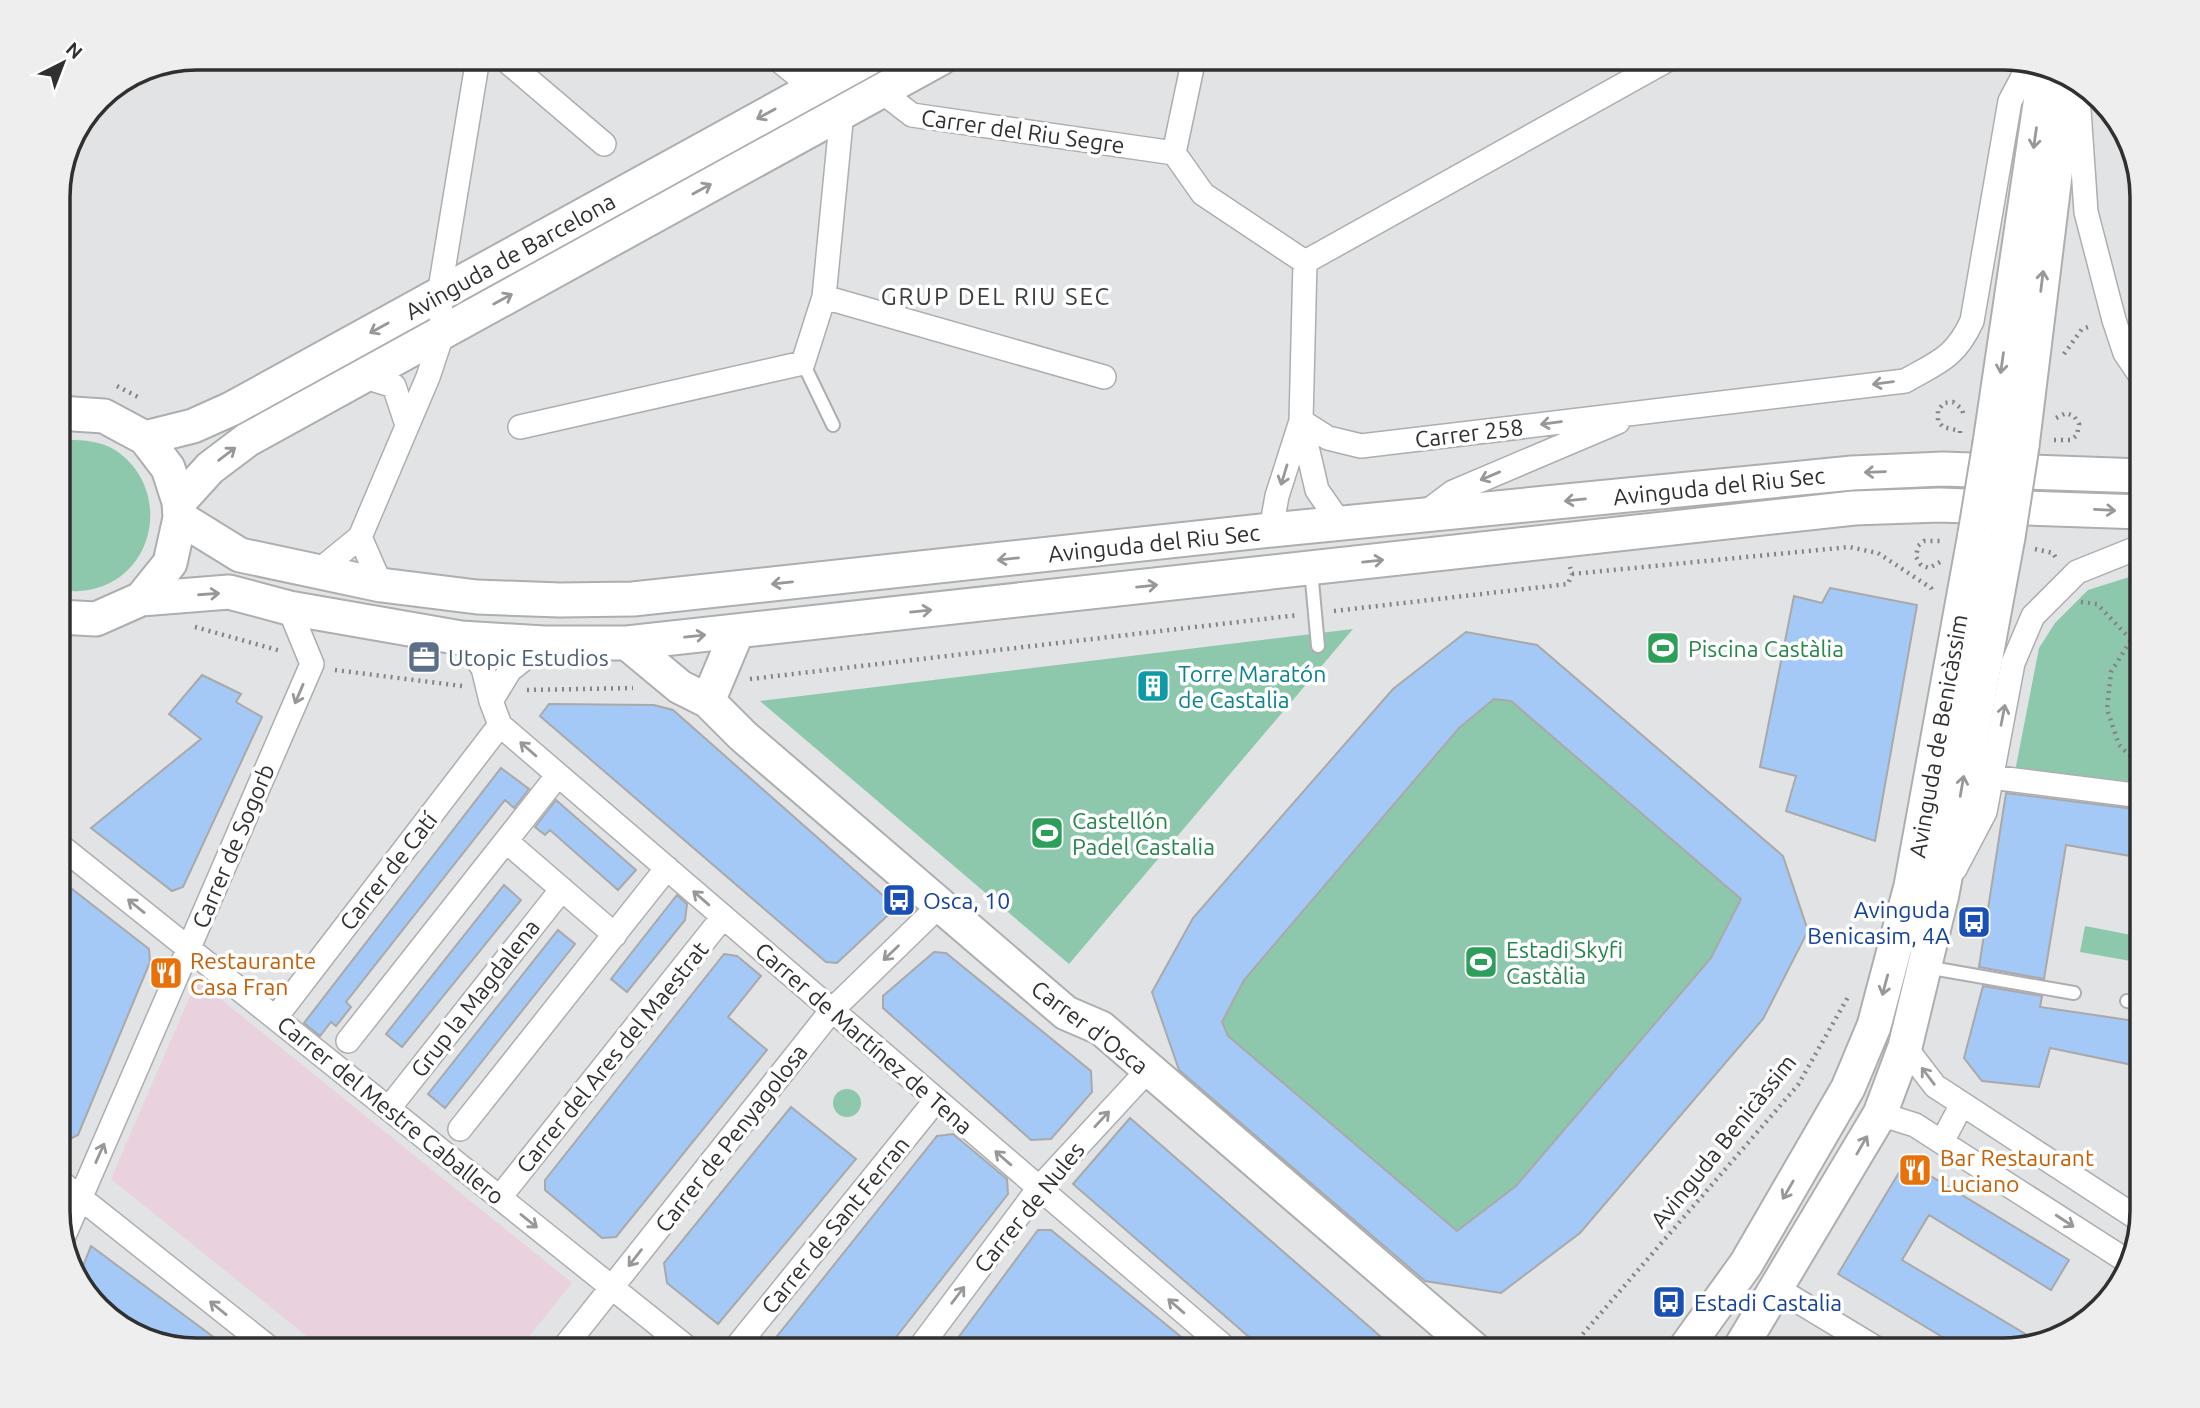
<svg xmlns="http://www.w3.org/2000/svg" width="2200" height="1408" font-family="Ubuntu,sans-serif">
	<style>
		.education { fill: #e9d1dd }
		.green { fill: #8dc8ad }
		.building { fill: #a5c9f6; stroke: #a9a9aa; stroke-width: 2; fill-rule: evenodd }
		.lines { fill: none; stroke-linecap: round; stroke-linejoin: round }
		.lane-casing { stroke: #adaeaf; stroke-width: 16 }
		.street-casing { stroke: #adaeaf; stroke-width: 26 }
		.secondary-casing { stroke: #adaeaf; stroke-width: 37 }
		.path { stroke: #838485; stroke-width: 4.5; stroke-dasharray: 2 5; stroke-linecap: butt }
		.lane { stroke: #fff; stroke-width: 12 }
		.street { stroke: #fff; stroke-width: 23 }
		.secondary { stroke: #fff; stroke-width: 33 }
		.secondary-bridge-casing { stroke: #adaeaf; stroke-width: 37; stroke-linecap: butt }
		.secondary-bridge { stroke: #fff; stroke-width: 33 }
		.oneway { stroke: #989898 }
		.labels { text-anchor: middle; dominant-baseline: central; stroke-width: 7; stroke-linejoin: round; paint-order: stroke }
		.street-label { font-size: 23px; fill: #303031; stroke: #fff }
		.leisure-label { font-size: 23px; fill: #27864d; stroke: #fff; text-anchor: start }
		.service-label { font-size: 23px; fill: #4e5e75; stroke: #fff; text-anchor: start }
		.culture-label { font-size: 23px; fill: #0d838f; stroke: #fff; text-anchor: start }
		.transit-label { font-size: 23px; fill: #164399; stroke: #fff; text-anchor: start }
		.food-label { font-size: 23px; fill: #c56008; stroke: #fff; text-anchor: start }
		.neighbourhood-label { font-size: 24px; letter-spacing: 2px; fill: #3d3e3e; stroke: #fff }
		.rim { fill: none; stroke: #303031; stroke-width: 3.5 }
	</style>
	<rect width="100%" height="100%" fill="#e2e3e4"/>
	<path class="education" d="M 197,980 L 572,1283 L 518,1350 L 324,1350 L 111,1179 Z"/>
	<path class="green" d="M 68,440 C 84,440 101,441 115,450 C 176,490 154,587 79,591 C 73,592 65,590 58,589 L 58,442 Z
		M 2142,573 L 2142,803 L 2012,787 L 2039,648 L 2055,623 L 2088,590 Z
		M 1353,629 L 1069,964 L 760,701 Z
		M 1466,632 L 1537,645 L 1783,856 L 1808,931 L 1763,1019 L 1580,1233 L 1501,1293 L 1424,1281 L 1180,1074 L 1152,992 L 1193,918 L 1393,689 Z
		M 2085,926 L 2142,937 L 2142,963 L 2080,952 Z
		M833 1103a14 14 0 1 1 28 0a14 14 0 1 1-28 0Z"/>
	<path class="building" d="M 1830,588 L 1917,605 L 1875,841 L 1786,811 L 1796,776 L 1760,767 L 1794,596 L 1822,603 Z
		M 1466,632 L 1537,645 L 1783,856 L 1808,931 L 1763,1019 L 1580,1233 L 1501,1293 L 1425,1281 L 1179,1070 L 1152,992 L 1193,918 L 1393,689 ZM 1494,699 L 1511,701 L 1741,899 L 1711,958 L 1516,1186 L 1457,1231 L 1228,1036 L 1222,1022 L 1244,980 L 1459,728 Z
		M 202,675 L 241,694 L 236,702 L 262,717 L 183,887 L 172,891 L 91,828 L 201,739 L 169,714 Z
		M 549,704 L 654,705 L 673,710 L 887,899 L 887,916 L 837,963 L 826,962 L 540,716 Z
		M 501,768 L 529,789 L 514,808 L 505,800 L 346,1002 L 351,1007 L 336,1026 L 331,1022 L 320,1036 L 304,1023 Z
		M 2006,793 L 2142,810 L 2142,858 L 2066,845 L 2044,979 L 1979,967 Z
		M 556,800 L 636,870 L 618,890 L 550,830 L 545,835 L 535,827 Z
		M 58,878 L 149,949 L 150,962 L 78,1135 L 58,1145 Z
		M 504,885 L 521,900 L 402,1047 L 386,1034 Z
		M 677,895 L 687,904 L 685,920 L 627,992 L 611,979 Z
		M 558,930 L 575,944 L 445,1108 L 428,1094 Z
		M 934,952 L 946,953 L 1091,1071 L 1092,1092 L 1051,1139 L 1031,1140 L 883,1008 L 883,996 Z
		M 724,954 L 737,956 L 761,976 L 728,1017 L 767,1050 L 616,1237 L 602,1238 L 545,1190 L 545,1180 Z
		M 1983,986 L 2042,996 L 2040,1007 L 2142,1022 L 2142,1067 L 2050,1048 L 2039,1087 L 1982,1081 L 1964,1058 Z
		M 791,1107 L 856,1159 L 718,1324 L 667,1283 L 664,1263 Z
		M 1130,1118 L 1396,1350 L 1264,1350 L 1073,1184 Z
		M 953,1134 L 1007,1179 L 1008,1194 L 886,1350 L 766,1350 L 937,1136 Z
		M 1906,1161 L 2069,1260 L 2051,1290 L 1929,1215 L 1902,1260 L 2037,1341 L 2004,1350 L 1964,1350 L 1838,1274 Z
		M 1038,1230 L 1051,1230 L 1197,1350 L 949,1350 Z
		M 91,1246 L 231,1350 L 197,1350 L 120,1327 L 77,1281 Z"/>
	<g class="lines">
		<defs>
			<path id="lane" d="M 803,363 L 833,425
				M 1311,570 L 1318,646
				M 1926,967 L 2074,993
				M 2127,1001 L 2142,1003"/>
			<path id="street" d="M 503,58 L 604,144
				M 776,58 L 813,88
				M 1194,58 L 1174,153 L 1203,194 L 1305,262 L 1301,421 L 1317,490 L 1340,523
				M 2077,81 L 2086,212 L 2114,320 L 2125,353 L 2142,378
				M 881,91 L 912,115 L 1174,153
				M 1305,262 L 1671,58
				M 824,297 L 1104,377
				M 362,376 L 394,386 L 407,425
				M 1301,421 L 1328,438 L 1361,446 L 1905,381 C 1938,362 1955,358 1972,321 L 2010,101 L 2029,65
				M 520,427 L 803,363 L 824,297 L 842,112
				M 1425,513 L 1453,492 L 1618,422
				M 1271,530 L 1277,496 L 1301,421
				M 360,537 L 381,585
				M 316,573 L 360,537 L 428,377 L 443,332 L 439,295 L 478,58
				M 461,638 L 483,668 L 491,701 L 500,725 L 1228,1350
				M 491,701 L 510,670 L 544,643
				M 1991,777 L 2142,796
				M 506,841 L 615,935
				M 58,844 L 690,1350
				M 1955,869 L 1985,812 L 2013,663 L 2033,616 L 2077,572 L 2142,546
				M 276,1017 L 500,725
				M 348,1041 L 558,775
				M 1905,1047 L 1935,1086 L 2140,1220
				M 389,1108 L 562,889
				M 1880,1114 L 1915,1125 L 2127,1261
				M 460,1129 L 667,868
				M 1942,1142 L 1962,1104
				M 58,1180 L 272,1350
				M 500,1197 L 723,917
				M 63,1238 L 312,664 L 289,608
				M 1778,1289 L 1879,1350
				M 562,1350 L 832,1010 L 940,905
				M 734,1350 L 936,1100
				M 918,1350 L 1039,1188 L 1148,1070"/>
			<path id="secondary" d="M 58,413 L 104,416 L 145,438 L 168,468 L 179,502 L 180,518 L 170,563 L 141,599 L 96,619 L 58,617
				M 145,438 L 193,426 L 231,409 L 869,58
				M 1990,443 L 2045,70
				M 2022,446 L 2067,77
				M 179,502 L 210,468 L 247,440 L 941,58
				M 180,518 L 240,555 L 381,585 L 477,597 L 560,600 L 633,599 L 1271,530 L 1852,473 L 1943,469 L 2142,476
				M 141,599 L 229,592 L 289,608 L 461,638 L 544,643 L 627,643 L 1854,508 L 1939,505 L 2142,512
				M 627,643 L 680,687 L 708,701 L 743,736 L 1066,1013 L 1101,1028 L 1475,1350
				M 708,701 L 737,632
				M 1684,1350 L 1746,1264 L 1848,1088 L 1874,1026 L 1911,886 L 1975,534
				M 1739,1350 L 1880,1114 L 1905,1047 L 1942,894 L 2008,537"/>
		</defs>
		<use href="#lane" class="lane-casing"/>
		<use href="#street" class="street-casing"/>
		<use href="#secondary" class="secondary-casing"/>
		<path class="path" d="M 2064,354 L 2082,329 L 2091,326
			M 117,386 L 140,398
			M 1960,433 L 1960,431 L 1943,427 L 1938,421 L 1938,410 L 1944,403 L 1953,402 L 1962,409 L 1963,413
			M 2054,440 L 2071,440 L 2077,435 L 2079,424 L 2074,416 L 2066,413 L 2056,418
			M 2035,549 L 2053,553 L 2057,560
			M 1940,562 L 1929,568 L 1921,565 L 1916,557 L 1918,546 L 1924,541 L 1941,541 L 1942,539
			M 1572,574 L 1849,547 L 1878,553 L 1931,588 L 1933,593
			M 2081,602 L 2097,604 L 2142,651
			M 1334,611 L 1568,584 L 1572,574 L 1570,567
			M 195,627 L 281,651
			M 2142,633 L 2131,640 L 2111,672 L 2107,709 L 2119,745 L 2142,767
			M 335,670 L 462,686
			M 750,679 L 1298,615
			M 527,690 L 633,688
			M 1569,1350 L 1798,1085 L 1848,997"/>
		<use href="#lane" class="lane"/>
		<use href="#street" class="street"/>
		<use href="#secondary" class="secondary"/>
		<defs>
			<path id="secondary-bridge" d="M 1975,534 L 1990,443
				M 2008,537 L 2022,446"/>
		</defs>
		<use href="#secondary-bridge" class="secondary-bridge-casing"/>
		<use href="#secondary-bridge" class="secondary-bridge"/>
	</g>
	<defs><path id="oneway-shaft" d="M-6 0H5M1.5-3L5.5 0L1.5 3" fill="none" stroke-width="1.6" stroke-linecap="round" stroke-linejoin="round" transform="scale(1.75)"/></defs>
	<g class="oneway">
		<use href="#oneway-shaft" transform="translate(766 114) rotate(151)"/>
		<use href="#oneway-shaft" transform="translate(2035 138) rotate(98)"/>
		<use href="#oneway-shaft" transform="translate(702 189) rotate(-29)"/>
		<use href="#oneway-shaft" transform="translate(2042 281) rotate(-83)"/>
		<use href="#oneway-shaft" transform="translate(503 299) rotate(-29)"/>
		<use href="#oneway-shaft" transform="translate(379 328) rotate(151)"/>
		<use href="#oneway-shaft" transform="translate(2002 363) rotate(98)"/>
		<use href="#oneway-shaft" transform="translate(1883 383) rotate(173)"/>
		<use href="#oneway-shaft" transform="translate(1551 423) rotate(173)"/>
		<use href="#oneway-shaft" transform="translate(227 454) rotate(-37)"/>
		<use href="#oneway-shaft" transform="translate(1875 472) rotate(178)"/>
		<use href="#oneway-shaft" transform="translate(1284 475) rotate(107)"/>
		<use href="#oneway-shaft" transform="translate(1490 476) rotate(157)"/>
		<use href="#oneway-shaft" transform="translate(1575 500) rotate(174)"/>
		<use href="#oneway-shaft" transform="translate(2105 510) rotate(3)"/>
		<use href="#oneway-shaft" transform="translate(1008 559) rotate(174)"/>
		<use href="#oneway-shaft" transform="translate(1373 561) rotate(-6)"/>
		<use href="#oneway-shaft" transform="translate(782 583) rotate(174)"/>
		<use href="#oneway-shaft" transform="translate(1147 586) rotate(-6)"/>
		<use href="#oneway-shaft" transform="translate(209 594) rotate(-4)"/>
		<use href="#oneway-shaft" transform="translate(921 611) rotate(-6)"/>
		<use href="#oneway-shaft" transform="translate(695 636) rotate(-6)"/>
		<use href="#oneway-shaft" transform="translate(299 694) rotate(113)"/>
		<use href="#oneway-shaft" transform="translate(2003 715) rotate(-79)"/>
		<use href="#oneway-shaft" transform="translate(528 749) rotate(-139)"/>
		<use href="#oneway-shaft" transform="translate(1962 786) rotate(-80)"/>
		<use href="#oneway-shaft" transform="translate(701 898) rotate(-139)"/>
		<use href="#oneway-shaft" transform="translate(136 906) rotate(-141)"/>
		<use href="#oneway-shaft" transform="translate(891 953) rotate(136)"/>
		<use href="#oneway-shaft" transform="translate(1885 985) rotate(105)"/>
		<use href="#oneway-shaft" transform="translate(1928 1076) rotate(-127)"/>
		<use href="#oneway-shaft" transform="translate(1102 1119) rotate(-47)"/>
		<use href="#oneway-shaft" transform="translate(1862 1145) rotate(-60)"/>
		<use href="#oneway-shaft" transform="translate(100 1153) rotate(-66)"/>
		<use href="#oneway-shaft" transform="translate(1003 1158) rotate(-139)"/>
		<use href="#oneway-shaft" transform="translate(1788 1190) rotate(120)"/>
		<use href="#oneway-shaft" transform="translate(529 1221) rotate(39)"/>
		<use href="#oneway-shaft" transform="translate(2065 1221) rotate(33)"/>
		<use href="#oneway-shaft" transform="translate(635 1258) rotate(128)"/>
		<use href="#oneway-shaft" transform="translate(958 1295) rotate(-53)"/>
		<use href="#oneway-shaft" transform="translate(1176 1306) rotate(-139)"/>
		<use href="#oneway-shaft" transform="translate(218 1308) rotate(-141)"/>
	</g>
	<defs>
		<symbol id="stadium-square" viewBox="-11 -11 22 22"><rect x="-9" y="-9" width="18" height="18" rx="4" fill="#2e9e5b" stroke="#fff"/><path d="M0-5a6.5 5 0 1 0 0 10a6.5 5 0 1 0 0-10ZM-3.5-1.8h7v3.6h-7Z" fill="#fff"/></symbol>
		<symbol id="office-square" viewBox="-11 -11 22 22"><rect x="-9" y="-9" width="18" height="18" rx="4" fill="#5c6f8a" stroke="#fff"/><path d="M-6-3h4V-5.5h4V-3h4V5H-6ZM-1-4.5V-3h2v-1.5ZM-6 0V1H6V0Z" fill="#fff"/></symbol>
		<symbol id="building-square" viewBox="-11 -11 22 22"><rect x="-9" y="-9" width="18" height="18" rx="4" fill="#0f9aa8" stroke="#fff"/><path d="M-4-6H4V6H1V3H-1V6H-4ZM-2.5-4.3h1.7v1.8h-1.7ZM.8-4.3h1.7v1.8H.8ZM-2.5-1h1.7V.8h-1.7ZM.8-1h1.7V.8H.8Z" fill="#fff"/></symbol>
		<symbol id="bus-square" viewBox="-11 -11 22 22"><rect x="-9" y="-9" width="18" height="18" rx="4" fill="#1a4fb4" stroke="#fff"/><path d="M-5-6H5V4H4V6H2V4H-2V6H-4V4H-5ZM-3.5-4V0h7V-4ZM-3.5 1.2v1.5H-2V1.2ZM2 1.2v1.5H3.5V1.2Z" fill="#fff"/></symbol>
		<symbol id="restaurant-square" viewBox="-11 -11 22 22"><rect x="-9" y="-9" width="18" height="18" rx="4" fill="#e8710a" stroke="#fff"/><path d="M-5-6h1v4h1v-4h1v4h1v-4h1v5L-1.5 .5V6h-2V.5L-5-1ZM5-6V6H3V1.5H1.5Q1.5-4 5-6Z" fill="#fff"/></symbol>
	</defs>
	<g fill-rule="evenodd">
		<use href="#stadium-square" x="1644" y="629" width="38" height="38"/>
		<use href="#office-square" x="405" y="638" width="38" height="38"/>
		<use href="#building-square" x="1134" y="667" width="38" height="38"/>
		<use href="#stadium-square" x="1028" y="814" width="38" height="38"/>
		<use href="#bus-square" x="880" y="881" width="38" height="38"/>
		<use href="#bus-square" x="1955" y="903" width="38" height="38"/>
		<use href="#stadium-square" x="1462" y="943" width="38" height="38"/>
		<use href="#restaurant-square" x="147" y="954" width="38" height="38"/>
		<use href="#restaurant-square" x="1896" y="1151" width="38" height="38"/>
		<use href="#bus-square" x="1650" y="1283" width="38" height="38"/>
	</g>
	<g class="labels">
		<g class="street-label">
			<text transform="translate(1023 131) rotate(8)">Carrer del Riu Segre</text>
			<text transform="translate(510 256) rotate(-29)">Avinguda de Barcelona</text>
			<text transform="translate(1469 433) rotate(-7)">Carrer 258</text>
			<text transform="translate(1719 486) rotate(-6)">Avinguda del Riu Sec</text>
			<text transform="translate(1154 543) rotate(-6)">Avinguda del Riu Sec</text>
			<text transform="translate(1938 736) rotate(-80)">Avinguda de Benicàssim</text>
			<text transform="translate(233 846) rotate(-67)">Carrer de Sogorb</text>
			<text transform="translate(388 871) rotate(-52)">Carrer de Catí</text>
			<text transform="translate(475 998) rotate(-52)">Grup la Magdalena</text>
			<text transform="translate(1090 1027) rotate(37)">Carrer d'Osca</text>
			<text transform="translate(864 1038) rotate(41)">Carrer de Martínez de Tena</text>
			<text transform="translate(612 1057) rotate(-51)">Carrer del Ares del Maestrat</text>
			<text transform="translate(391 1110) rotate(39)">Carrer del Mestre Caballero</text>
			<text transform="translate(731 1138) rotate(-52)">Carrer de Penyagolosa</text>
			<text transform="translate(1723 1141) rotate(-51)">Avinguda Benicàssim</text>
			<text transform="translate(1029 1207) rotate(-51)">Carrer de Nules</text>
			<text transform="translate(835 1225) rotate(-51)">Carrer de Sant Ferran</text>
		</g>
		<g class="leisure-label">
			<text x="1688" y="648">Piscina Castàlia</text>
			<text x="1072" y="820">Castellón<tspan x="1072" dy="26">Padel Castalia</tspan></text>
			<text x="1506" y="949">Estadi Skyfi<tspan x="1506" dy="26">Castàlia</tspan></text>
		</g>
		<g class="service-label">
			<text x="448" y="657">Utopic Estudios</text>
		</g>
		<g class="culture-label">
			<text x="1178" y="673">Torre Maratón<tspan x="1178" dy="26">de Castalia</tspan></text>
		</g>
		<g class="transit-label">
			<text x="923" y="900">Osca, 10</text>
			<text x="1950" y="909" text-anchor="end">Avinguda<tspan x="1950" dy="26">Benicasim, 4A</tspan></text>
			<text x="1694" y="1302">Estadi Castalia</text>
		</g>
		<g class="food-label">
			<text x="190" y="960">Restaurante<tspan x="190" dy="26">Casa Fran</tspan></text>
			<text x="1940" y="1157">Bar Restaurant<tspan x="1940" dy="26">Luciano</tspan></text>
		</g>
		<g class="neighbourhood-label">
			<text x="996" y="296">GRUP DEL RIU SEC</text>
		</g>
	</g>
	<path d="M0 0H2200V1408H0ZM197 70H2003A127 127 0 0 1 2130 197V1211A127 127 0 0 1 2003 1338H197A127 127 0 0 1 70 1211V197A127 127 0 0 1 197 70Z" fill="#eeeeef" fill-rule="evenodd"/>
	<path class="rim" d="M197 70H2003A127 127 0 0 1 2130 197V1211A127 127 0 0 1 2003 1338H197A127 127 0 0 1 70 1211V197A127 127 0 0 1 197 70Z"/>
	<g transform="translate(63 63) rotate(42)" stroke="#ffffff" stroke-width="5" paint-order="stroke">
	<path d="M0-5L12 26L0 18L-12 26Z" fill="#303031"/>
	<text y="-10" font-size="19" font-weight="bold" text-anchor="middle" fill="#303031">N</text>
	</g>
</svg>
